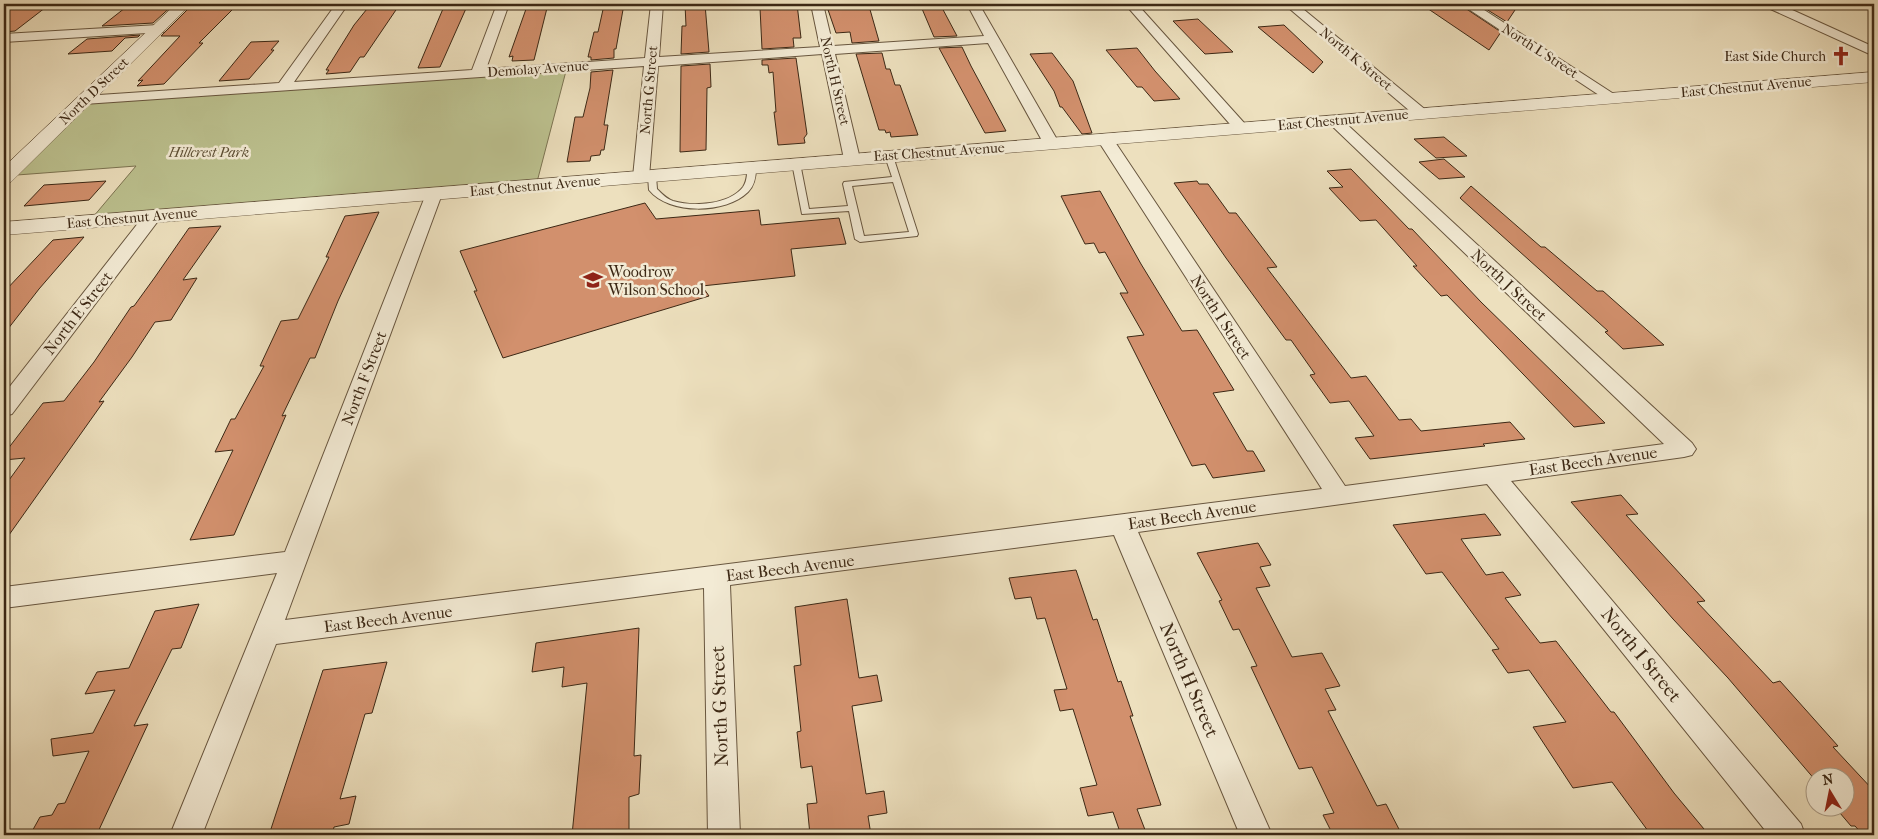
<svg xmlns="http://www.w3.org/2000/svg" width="1878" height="839" font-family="'IM FELL French Canon',serif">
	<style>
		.green { fill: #bcc18f; stroke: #7c7452 }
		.building { fill: #d2906d; stroke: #3c2815 }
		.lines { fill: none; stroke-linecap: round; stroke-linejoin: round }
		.service-casing { stroke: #68563f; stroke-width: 2 }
		.minor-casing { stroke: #68563f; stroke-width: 2 }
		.tertiary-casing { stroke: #68563f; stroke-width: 1 }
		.service { fill: #f3ebd5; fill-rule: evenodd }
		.minor { fill: #f3ebd5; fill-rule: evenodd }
		.tertiary { fill: #f3ebd5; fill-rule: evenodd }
		.labels { text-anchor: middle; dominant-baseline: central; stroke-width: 5; stroke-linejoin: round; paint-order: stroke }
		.far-street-label { font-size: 14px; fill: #3c2815; stroke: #f3ebd5 }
		.far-poi-label { font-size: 14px; fill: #3c2815; stroke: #f3ebd5; text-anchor: end }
		.far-park-label { font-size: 14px; font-style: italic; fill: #5c4e34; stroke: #f3ebd5 }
		.poi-label { font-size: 16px; fill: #3c2815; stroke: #f3ebd5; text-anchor: start }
		.street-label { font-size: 16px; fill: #3c2815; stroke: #f3ebd5 }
		.near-street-label { font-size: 19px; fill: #3c2815; stroke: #f3ebd5 }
	</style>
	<rect width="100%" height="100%" fill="#ede0be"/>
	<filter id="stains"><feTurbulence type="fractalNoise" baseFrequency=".004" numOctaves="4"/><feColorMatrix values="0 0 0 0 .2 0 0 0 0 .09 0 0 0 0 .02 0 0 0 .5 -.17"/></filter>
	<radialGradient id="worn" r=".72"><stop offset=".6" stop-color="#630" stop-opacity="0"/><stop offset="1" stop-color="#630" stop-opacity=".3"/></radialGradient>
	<path class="green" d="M 566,71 L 537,182 L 93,217 L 136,166 L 17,175 L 90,103 Z"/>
	<path class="building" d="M 16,4 L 50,4 L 15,31 L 4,32 L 4,13 Z
		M 130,4 L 174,4 L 153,23 L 102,26 Z
		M 193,4 L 238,4 L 199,43 L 203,43 L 164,84 L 137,86 L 143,80 L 138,81 L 180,36 L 161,36 Z
		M 371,4 L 400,4 L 364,57 L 360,57 L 350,72 L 326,74 L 329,70 L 326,70 L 354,25 Z
		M 445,4 L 468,4 L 440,67 L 418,68 Z
		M 624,4 L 616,49 L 614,49 L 614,58 L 591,60 L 591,57 L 588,57 L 594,32 L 598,32 L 604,5 Z
		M 685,4 L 705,4 L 709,52 L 681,54 L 682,26 L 686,26 Z
		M 762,4 L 797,4 L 801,38 L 793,38 L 794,47 L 762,49 L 760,8 L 762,8 Z
		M 826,4 L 861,4 L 862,6 L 869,6 L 879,41 L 852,43 L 850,32 L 836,33 Z
		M 920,4 L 940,4 L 957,36 L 934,37 Z
		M 1421,4 L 1459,4 L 1501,32 L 1489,50 Z
		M 1478,4 L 1519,4 L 1507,22 Z
		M 547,8 L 534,60 L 512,61 L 513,56 L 509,57 L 526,9 Z
		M 1198,19 L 1233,52 L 1205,54 L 1173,21 Z
		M 1284,25 L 1323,62 L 1313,73 L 1258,27 Z
		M 140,35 L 138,37 L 125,38 L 112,51 L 68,54 L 87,39 Z
		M 279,41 L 271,50 L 274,50 L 249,79 L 219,81 L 251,42 Z
		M 962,47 L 971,66 L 1006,131 L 985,133 L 939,48 Z
		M 1137,48 L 1155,71 L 1180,99 L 1154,101 L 1142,87 L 1137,87 L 1106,50 Z
		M 882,53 L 886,69 L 890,69 L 895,85 L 900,85 L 918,135 L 891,137 L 890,132 L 886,133 L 885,130 L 879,130 L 856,54 Z
		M 1052,53 L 1073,81 L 1092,133 L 1082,134 L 1062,107 L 1060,107 L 1054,91 L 1030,54 Z
		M 796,58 L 807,134 L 804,138 L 805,143 L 778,145 L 774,112 L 776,112 L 773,72 L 769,73 L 768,65 L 762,65 L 762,60 Z
		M 710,64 L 711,87 L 707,88 L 706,150 L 680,152 L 681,66 Z
		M 613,70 L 604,125 L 608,125 L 604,150 L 601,150 L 600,155 L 591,156 L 590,161 L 567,162 L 575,117 L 583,117 L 590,88 L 591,72 Z
		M 1444,137 L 1467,156 L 1436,158 L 1414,139 Z
		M 1444,159 L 1465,177 L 1439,179 L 1419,162 Z
		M 1351,169 L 1409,229 L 1412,229 L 1481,302 L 1605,423 L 1574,427 L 1447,295 L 1441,296 L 1413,266 L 1417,266 L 1376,220 L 1360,221 L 1329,188 L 1343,187 L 1327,171 Z
		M 106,181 L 89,200 L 24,206 L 44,185 Z
		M 1197,181 L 1199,184 L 1208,184 L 1229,213 L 1236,213 L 1277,267 L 1267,268 L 1351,378 L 1366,376 L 1399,420 L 1411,419 L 1421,431 L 1510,422 L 1525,439 L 1483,444 L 1485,446 L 1370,459 L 1355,438 L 1374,436 L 1349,401 L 1330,403 L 1310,375 L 1315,374 L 1291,340 L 1286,340 L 1226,258 L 1174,183 Z
		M 1471,186 L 1541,247 L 1545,247 L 1597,291 L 1603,291 L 1664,345 L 1623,349 L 1605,332 L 1608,331 L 1460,198 Z
		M 1100,191 L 1141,264 L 1182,331 L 1197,330 L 1234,390 L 1213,393 L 1247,451 L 1253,451 L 1265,471 L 1213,478 L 1205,464 L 1192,466 L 1127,337 L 1144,335 L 1120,293 L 1128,293 L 1105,252 L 1099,253 L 1094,243 L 1085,244 L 1061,196 Z
		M 645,203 L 656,219 L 759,210 L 761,225 L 839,218 L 846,244 L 791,249 L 795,276 L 702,286 L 709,296 L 503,358 L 474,291 L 477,291 L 460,251 Z
		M 379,212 L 338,301 L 315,358 L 310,358 L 282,416 L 286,415 L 234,535 L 190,540 L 233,450 L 215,452 L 231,419 L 235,419 L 264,366 L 260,366 L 281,321 L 298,319 L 329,257 L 326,257 L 345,216 Z
		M 221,226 L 183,280 L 197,278 L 171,320 L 155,322 L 132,357 L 99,402 L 104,401 L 4,542 L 4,487 L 25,458 L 4,460 L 4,454 L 43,403 L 64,401 L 94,362 L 131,307 L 134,306 L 155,277 L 189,228 Z
		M 84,237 L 39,289 L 4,334 L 4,292 L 53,240 Z
		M 1621,495 L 1638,514 L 1626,515 L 1705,601 L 1697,602 L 1773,683 L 1780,681 L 1838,746 L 1833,747 L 1874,791 L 1874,835 L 1863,835 L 1855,826 L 1851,826 L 1834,806 L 1846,806 L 1846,776 L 1816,776 L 1816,781 L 1728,678 L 1673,619 L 1571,502 Z
		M 1485,514 L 1501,535 L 1461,539 L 1486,575 L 1503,572 L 1521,595 L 1505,598 L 1540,643 L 1556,641 L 1611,712 L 1614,712 L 1674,793 L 1709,835 L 1651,835 L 1612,782 L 1573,788 L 1533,727 L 1566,722 L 1529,670 L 1508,673 L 1492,650 L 1499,649 L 1442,572 L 1426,574 L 1393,525 Z
		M 1258,543 L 1271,565 L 1260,567 L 1270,586 L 1256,588 L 1292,657 L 1322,653 L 1340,686 L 1325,689 L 1336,710 L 1328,711 L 1377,806 L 1386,804 L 1402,835 L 1333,835 L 1323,815 L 1334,813 L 1312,767 L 1299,769 L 1251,667 L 1257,666 L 1239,629 L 1233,630 L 1219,601 L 1222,600 L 1197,553 Z
		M 1076,570 L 1093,620 L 1097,619 L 1118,682 L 1121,681 L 1133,716 L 1130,716 L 1161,805 L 1137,809 L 1147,835 L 1121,835 L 1113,812 L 1088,816 L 1080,788 L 1097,785 L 1073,709 L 1060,711 L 1054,690 L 1067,689 L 1045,618 L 1037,619 L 1031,597 L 1015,599 L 1009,578 Z
		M 847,599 L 859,678 L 877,675 L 882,701 L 852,706 L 866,794 L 884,791 L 887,813 L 868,816 L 871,835 L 810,835 L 807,804 L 817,803 L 812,766 L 801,768 L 797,732 L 801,731 L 794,666 L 801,665 L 795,607 Z
		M 199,604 L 181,648 L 172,649 L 134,726 L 148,724 L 97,834 L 30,835 L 40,817 L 52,815 L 58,804 L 65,803 L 89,751 L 53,756 L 51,739 L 93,733 L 115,690 L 85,694 L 97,672 L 129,668 L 155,611 Z
		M 639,628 L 634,756 L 641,755 L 639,794 L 629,797 L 629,835 L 572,835 L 587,683 L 562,687 L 564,667 L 532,672 L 536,643 Z
		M 387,662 L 372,713 L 365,714 L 340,799 L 356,796 L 349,824 L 334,827 L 332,835 L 269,835 L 323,670 Z"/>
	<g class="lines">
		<defs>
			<path id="service" d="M 886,154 L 893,156 L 918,234 L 917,236 L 860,242 L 855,239 L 849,211 L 802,214 L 792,163 L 793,161 L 800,163 L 809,209 L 848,206 L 843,184 L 844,182 L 892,177 L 885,156 ZM 893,182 L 909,232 L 864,236 L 852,186 Z
				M 749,165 L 756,167 C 756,176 755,185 748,192 C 726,214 669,215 649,190 L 648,176 L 652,174 L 656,176 L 657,189 C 662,194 667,199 673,201 C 693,207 729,205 743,187 C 748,180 746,173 749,165 Z"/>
			<path id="minor" d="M 336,4 L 348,4 L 294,82 L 472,70 L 497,4 L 509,4 L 486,69 L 645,58 L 651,4 L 663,4 L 659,57 L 820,47 L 811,4 L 823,4 L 833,46 L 984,36 L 967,4 L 979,4 L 1059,143 L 1057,146 L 1045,146 L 988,43 L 835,54 L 860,159 L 858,162 L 846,162 L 844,159 L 822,54 L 658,66 L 649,177 L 647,180 L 635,180 L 633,177 L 644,66 L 84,104 L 79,103 L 77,100 L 79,97 L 84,96 L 279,83 Z
				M 1125,4 L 1137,4 L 1246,125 L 1249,128 L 1246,131 L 1236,131 Z
				M 1284,4 L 1297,4 L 1427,111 L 1429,114 L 1427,117 L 1417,117 Z
				M 1461,4 L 1475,4 L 1620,98 L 1618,101 L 1608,101 Z
				M 1764,4 L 1779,4 L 1874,47 L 1874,56 L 1766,7 Z
				M 158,25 L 163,26 L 164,29 L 163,32 L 4,42 L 4,34 Z
				M 1335,116 L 1340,118 L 1692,443 L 1696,449 L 1692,455 L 1684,457 L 1511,481 L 1801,824 L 1805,835 L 1769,835 L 1487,484 L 1138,532 L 1272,835 L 1240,835 L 1114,535 L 730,585 L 740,835 L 708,835 L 704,588 L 276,644 L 202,835 L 170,835 L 277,573 L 4,608 L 4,587 L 285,552 L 426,194 L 428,190 L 440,190 L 442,194 L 285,620 L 1322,489 L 1097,139 L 1100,136 L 1110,136 L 1113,139 L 1345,486 L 1664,444 L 1330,124 L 1327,121 L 1330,118 Z
				M 152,212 L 158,213 L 161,217 L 158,221 L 12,414 L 4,416 L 4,394 L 146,213 Z"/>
			<path id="tertiary" d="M 176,4 L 191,4 L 11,182 L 4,184 L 4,167 Z
				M 1874,72 L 1874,82 L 4,235 L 4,222 Z"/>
		</defs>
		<use href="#service" class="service-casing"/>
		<use href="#minor" class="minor-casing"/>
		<use href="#tertiary" class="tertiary-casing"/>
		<use href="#service" class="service"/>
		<use href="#minor" class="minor"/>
		<use href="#tertiary" class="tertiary"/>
	</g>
	<defs>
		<symbol id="church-bare" viewBox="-9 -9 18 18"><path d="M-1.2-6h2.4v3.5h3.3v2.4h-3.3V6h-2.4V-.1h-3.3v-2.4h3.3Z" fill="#8f2418" stroke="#f3ebd5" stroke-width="2.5" paint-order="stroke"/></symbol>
		<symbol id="school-bare" viewBox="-9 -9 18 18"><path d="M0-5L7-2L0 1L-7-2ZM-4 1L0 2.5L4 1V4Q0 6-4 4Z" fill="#8f2418" stroke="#f3ebd5" stroke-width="2.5" paint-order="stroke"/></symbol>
	</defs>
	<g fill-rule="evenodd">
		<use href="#church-bare" x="1827" y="42" width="28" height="28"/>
		<use href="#school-bare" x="579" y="266" width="28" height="28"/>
	</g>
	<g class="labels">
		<g class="far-street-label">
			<text transform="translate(1540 51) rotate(33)">North L Street</text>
			<text transform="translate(1356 59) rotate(40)">North K Street</text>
			<text transform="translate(538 69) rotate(-4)">Demolay Avenue</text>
			<text transform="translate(835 81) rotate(77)">North H Street</text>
			<text transform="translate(1746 87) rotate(-5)">East Chestnut Avenue</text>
			<text transform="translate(649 90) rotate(-85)">North G Street</text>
			<text transform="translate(94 91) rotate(-44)">North D Street</text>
			<text transform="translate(1343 120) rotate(-5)">East Chestnut Avenue</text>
			<text transform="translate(939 152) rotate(-4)">East Chestnut Avenue</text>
			<text transform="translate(535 186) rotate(-5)">East Chestnut Avenue</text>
			<text transform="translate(132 218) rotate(-5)">East Chestnut Avenue</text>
		</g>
		<g class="far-poi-label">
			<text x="1826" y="56">East Side Church</text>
		</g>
		<g class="far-park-label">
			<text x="209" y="152">Hillcrest Park</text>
		</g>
		<g class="poi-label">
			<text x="608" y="271">Woodrow<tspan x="608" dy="18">Wilson School</tspan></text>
		</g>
		<g class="street-label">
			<text transform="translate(1509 285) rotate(43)">North J Street</text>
			<text transform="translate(78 313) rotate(-52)">North E Street</text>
			<text transform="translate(1221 317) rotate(57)">North I Street</text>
			<text transform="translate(364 378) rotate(-69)">North F Street</text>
			<text transform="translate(1593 461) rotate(-8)">East Beech Avenue</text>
			<text transform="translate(1192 515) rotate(-8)">East Beech Avenue</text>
			<text transform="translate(790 568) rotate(-7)">East Beech Avenue</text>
			<text transform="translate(388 619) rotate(-7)">East Beech Avenue</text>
		</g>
		<g class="near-street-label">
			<text transform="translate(1641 655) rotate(51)">North I Street</text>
			<text transform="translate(1189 680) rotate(67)">North H Street</text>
			<text transform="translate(720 706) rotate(-92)">North G Street</text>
		</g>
	</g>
	<rect width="1878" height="839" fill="none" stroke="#ede0be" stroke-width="20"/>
	<rect x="5" y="5" width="1868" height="829" fill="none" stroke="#3c2815" stroke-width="2.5"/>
	<rect x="10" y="10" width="1858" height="819" fill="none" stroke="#3c2815"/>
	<g transform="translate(1830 792) rotate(350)"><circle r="24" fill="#f3ebd5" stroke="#aa9d88"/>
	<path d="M0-4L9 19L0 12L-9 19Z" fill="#8f2418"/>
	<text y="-8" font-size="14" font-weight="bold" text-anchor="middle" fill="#3c2815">N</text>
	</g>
	<rect width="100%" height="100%" filter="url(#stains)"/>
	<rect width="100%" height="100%" fill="url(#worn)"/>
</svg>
